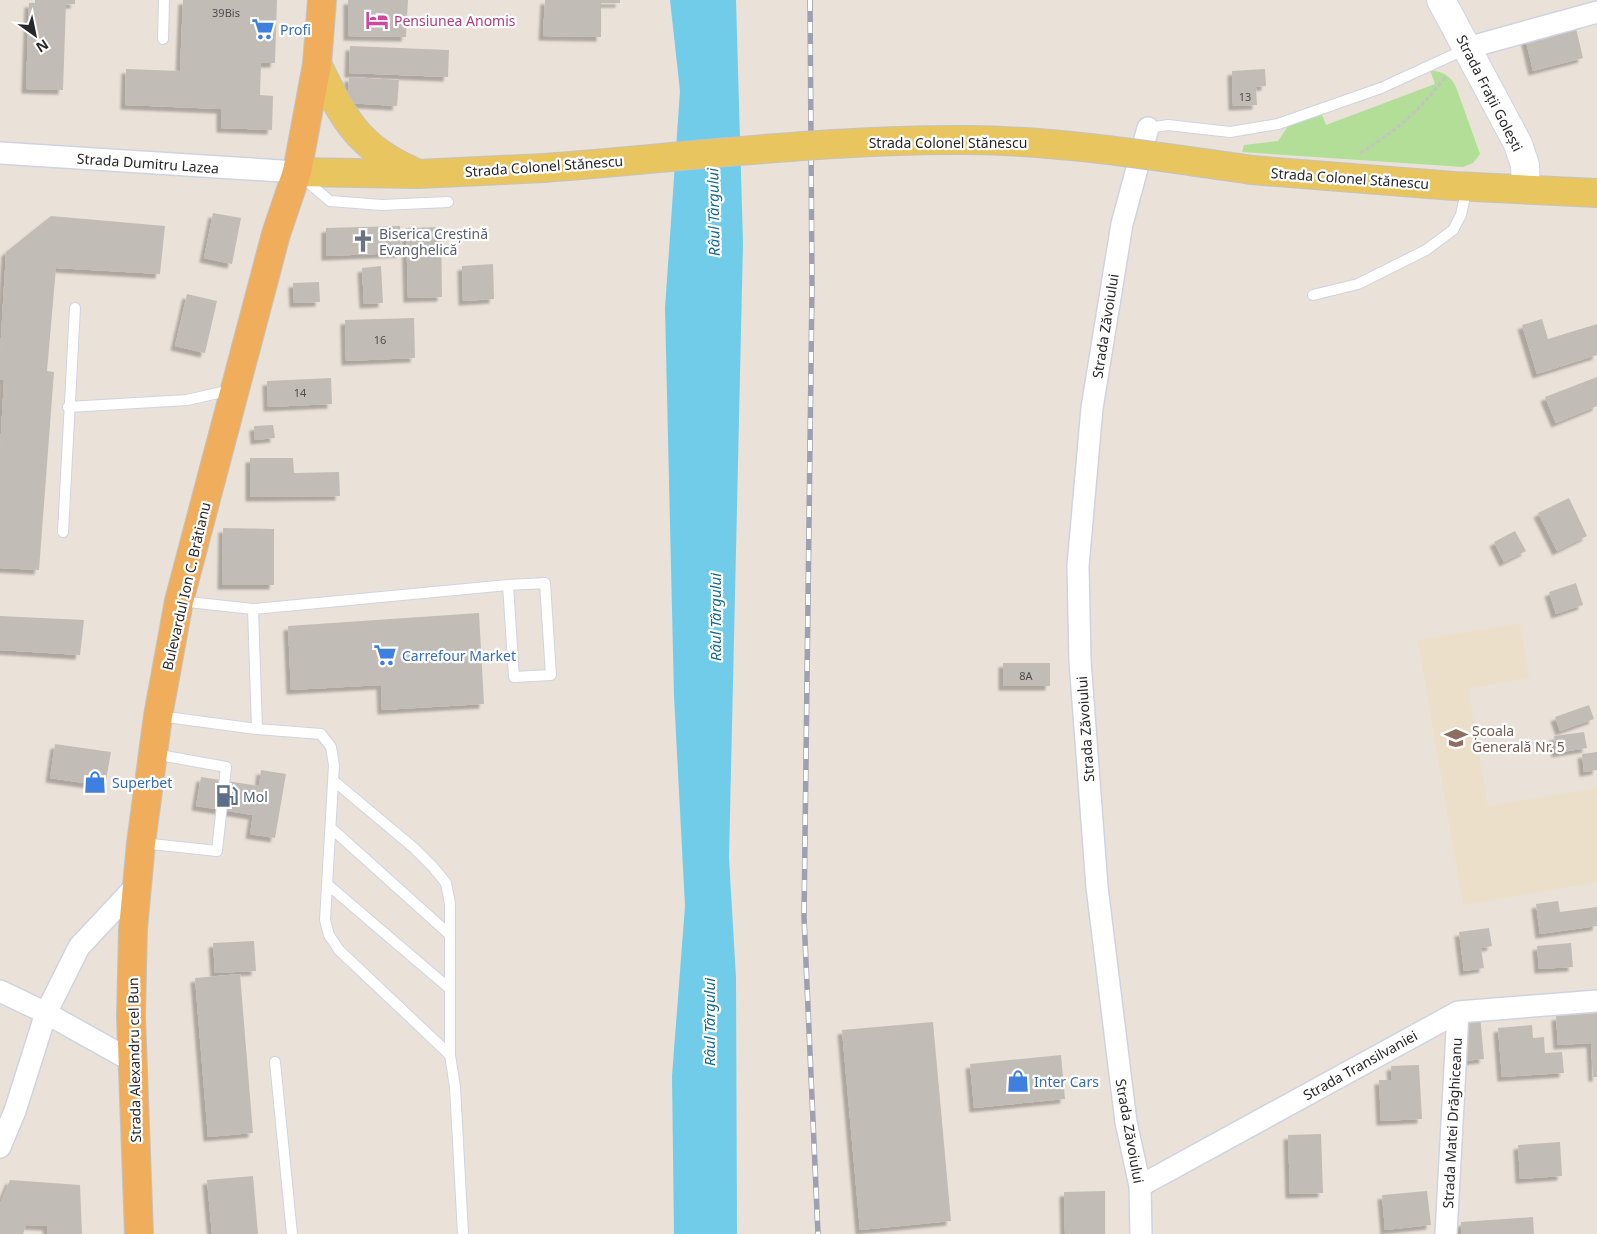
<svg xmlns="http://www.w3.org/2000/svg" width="1597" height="1234" font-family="'Noto Sans',sans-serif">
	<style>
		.education { fill: #ebdfc9 }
		.green { fill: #b2de98 }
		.water { fill: #70cce8 }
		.building { fill: #c2bcb6; filter: url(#shadow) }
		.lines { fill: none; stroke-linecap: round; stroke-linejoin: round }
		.service-casing { stroke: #cfd3e0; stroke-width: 12 }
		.minor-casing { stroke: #cfd3e0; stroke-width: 24 }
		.secondary-casing { stroke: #cfd3e0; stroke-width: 30 }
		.primary-casing { stroke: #c3c3c3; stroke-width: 30 }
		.trunk-casing { stroke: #c3c3c3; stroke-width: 30 }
		.path { stroke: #c3c3c3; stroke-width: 3; stroke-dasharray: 4 2.5; stroke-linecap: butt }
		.service { stroke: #fff; stroke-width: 10 }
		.minor { stroke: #fff; stroke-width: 21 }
		.secondary { stroke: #fff; stroke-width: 28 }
		.primary { stroke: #e9c55f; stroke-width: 28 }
		.trunk { stroke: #f0ae5c; stroke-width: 28 }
		.rail-casing { stroke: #9da0b1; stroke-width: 5.5 }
		.rail { stroke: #fff; stroke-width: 4; stroke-dasharray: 11; stroke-linecap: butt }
		.primary-bridge-casing { stroke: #c3c3c3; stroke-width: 30; stroke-linecap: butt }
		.primary-bridge { stroke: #e9c55f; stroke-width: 28 }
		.labels { text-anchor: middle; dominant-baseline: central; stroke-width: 4.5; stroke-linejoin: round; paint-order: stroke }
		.number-label { font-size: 11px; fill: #4e4d4c }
		.hotel-label { font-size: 14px; fill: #b23c85; stroke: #fff; text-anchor: start }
		.shop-label { font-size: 14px; fill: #366cbe; stroke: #fff; text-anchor: start }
		.street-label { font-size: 14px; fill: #282828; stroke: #fff }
		.worship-label { font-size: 14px; fill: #5b616d; stroke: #fff; text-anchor: start }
		.education-label { font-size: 14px; fill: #785e54; stroke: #fff; text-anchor: start }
		.service-label { font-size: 14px; fill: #4e5e75; stroke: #fff; text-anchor: start }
		.water-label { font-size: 15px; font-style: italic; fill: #136990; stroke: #fff }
	</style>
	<defs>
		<filter id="shadow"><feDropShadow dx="-4.5" dy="4.5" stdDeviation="1" flood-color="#0004"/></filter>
	</defs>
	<rect width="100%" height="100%" fill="#eae2d9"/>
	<path class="education" d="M 1520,623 L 1529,678 L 1468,689 L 1488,806 L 1597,788 L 1597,882 L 1463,905 L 1418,640 Z"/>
	<path class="green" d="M 1430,70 C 1443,72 1450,75 1456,87 L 1480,154 L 1473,163 L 1463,167 L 1242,152 L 1244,145 L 1278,141 L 1290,123 L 1321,112 L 1326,125 L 1435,84 Z"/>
	<path class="water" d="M 670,0 L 736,0 L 743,243 L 729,858 L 736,978 L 737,1234 L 674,1234 L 672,1076 L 685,906 L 674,696 L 665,308 L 680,91 Z"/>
	<path class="building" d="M 35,0 L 75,0 L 75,4 L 66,4 L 63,90 L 26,89 L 29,3 L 35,3 Z
		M 183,0 L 277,0 L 275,63 L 261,63 L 260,95 L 273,96 L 272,130 L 221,128 L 221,109 L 125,105 L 126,69 L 180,71 Z
		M 348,0 L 408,0 L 406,37 L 348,36 Z
		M 545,0 L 620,0 L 620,3 L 601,3 L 601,37 L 543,36 Z
		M 1575,24 L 1583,58 L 1533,71 L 1525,37 Z
		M 350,46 L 449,50 L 448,77 L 349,73 Z
		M 1265,69 L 1266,86 L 1256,87 L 1257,105 L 1233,106 L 1232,71 Z
		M 349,77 L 399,80 L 397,106 L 347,103 Z
		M 213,213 L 241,218 L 232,264 L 204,258 Z
		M 51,216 L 165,226 L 160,274 L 56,268 L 47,371 L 54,372 L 39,570 L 0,568 L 0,450 L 4,380 L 0,379 L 0,354 L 6,252 Z
		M 400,226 L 401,253 L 326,256 L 326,228 Z
		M 441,227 L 442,297 L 408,298 L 406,228 Z
		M 493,264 L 494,299 L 463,301 L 462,266 Z
		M 381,266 L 383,303 L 364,304 L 362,268 Z
		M 319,282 L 320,302 L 294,303 L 293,283 Z
		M 187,294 L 217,301 L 205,353 L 175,346 Z
		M 414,318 L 415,358 L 346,361 L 345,320 Z
		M 1542,319 L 1548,339 L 1597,324 L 1597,355 L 1537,374 L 1522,325 Z
		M 1597,377 L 1597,406 L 1556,423 L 1545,397 Z
		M 331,378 L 332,404 L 268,407 L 267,381 Z
		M 273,425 L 275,438 L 255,440 L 254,426 Z
		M 250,458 L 293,458 L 294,473 L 339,472 L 340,496 L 250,497 Z
		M 1569,498 L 1587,536 L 1557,551 L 1538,513 Z
		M 223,528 L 274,529 L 274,585 L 222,585 Z
		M 1515,531 L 1526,551 L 1504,562 L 1494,542 Z
		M 1576,583 L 1583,605 L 1556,614 L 1549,592 Z
		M 479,613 L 484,704 L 382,710 L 381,685 L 291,690 L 288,626 Z
		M 0,616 L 84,620 L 80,655 L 0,650 Z
		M 1003,663 L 1050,663 L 1050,686 L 1003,686 Z
		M 1589,705 L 1594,719 L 1560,731 L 1555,717 Z
		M 1584,732 L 1587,748 L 1556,753 L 1554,736 Z
		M 55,744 L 111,752 L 105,786 L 50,778 Z
		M 1597,752 L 1597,770 L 1584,772 L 1582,754 Z
		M 261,770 L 286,774 L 275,838 L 250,834 L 253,815 L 196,806 L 201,777 L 259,786 Z
		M 1558,901 L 1560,912 L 1597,907 L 1597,926 L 1540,934 L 1536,904 Z
		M 1489,928 L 1492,946 L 1481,948 L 1484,968 L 1464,971 L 1459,932 Z
		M 254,941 L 256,971 L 215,973 L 213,943 Z
		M 1571,943 L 1573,967 L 1539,969 L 1537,946 Z
		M 240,974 L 253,1133 L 208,1137 L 195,978 Z
		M 1597,1013 L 1597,1077 L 1593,1077 L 1591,1043 L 1558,1045 L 1556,1016 Z
		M 1480,1015 L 1484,1059 L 1463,1061 L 1459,1017 Z
		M 933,1022 L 951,1221 L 860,1230 L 842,1030 Z
		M 1532,1025 L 1533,1038 L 1544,1037 L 1545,1053 L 1562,1052 L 1564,1073 L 1502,1077 L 1498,1028 Z
		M 1061,1055 L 1065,1099 L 974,1108 L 970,1064 Z
		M 1419,1065 L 1422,1119 L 1381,1121 L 1379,1080 L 1392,1080 L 1391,1066 Z
		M 1321,1134 L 1323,1193 L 1290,1194 L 1288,1135 Z
		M 1560,1142 L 1562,1176 L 1520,1179 L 1518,1145 Z
		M 253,1176 L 258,1234 L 212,1234 L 207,1180 Z
		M 10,1180 L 80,1185 L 82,1234 L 48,1234 L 47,1226 L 26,1225 L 23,1234 L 0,1234 L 0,1204 Z
		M 1105,1191 L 1105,1234 L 1065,1234 L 1064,1192 Z
		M 1427,1191 L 1431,1225 L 1385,1230 L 1382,1195 Z
		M 1533,1217 L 1534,1234 L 1461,1234 L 1461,1222 Z"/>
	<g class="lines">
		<defs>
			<path id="service" d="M 163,39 L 164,0
				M 1148,128 L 1168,125 L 1230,132 L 1278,124 L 1381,88 L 1466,49
				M 303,178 L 330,201 L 382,205 L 448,202
				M 1313,295 L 1358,284 L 1426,250 L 1453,230 L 1461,215 L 1467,187
				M 68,407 L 187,400 L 231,390
				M 63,532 L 75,308
				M 179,601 L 253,609 L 508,585 L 545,583 L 551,675 L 514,677 L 508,585
				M 253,609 L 257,729
				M 159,716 L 257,729 L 321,734 L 331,747 L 334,765 L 325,920 L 329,935 L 339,950 L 450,1055 L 455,1087 L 463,1234
				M 334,781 L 414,848 L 433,867 L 446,883 L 450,904 L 450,1055
				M 331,828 L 449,934
				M 142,843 L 217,851 L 226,767 L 154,754
				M 327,884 L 450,989
				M 275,1062 L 292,1234"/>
			<path id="minor" d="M 1467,48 L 1597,12
				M 0,153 L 297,172
				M 0,991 L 46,1013 L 132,1061
				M 0,1147 L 15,1111 L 46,1013 L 79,947 L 136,886
				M 1140,1186 L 1458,1012 L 1597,1001
				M 1141,1234 L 1140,1186 L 1126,1122 L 1097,887 L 1080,661 L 1078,566 L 1092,408 L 1122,224 L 1148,128
				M 1446,1234 L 1458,1012"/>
			<path id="secondary" d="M 1441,0 L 1518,144 L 1525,165 L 1526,189"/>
			<path id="primary" d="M 317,64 C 343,117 356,146 412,171
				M 1252,170 L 1454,186 L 1597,193
				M 297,172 L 418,174 L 544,168"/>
			<path id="trunk" d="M 139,1234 L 131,1016 L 133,929 L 141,843 L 158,716 L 179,601 L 276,234 L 297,172 L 317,64 L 322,0"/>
		</defs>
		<use href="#service" class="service-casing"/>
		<use href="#minor" class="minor-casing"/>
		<use href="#secondary" class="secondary-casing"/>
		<use href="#primary" class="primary-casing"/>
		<use href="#trunk" class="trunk-casing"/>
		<path class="path" d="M 1360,153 C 1398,129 1419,112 1446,76"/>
		<use href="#service" class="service"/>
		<use href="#minor" class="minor"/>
		<use href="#secondary" class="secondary"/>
		<use href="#primary" class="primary"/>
		<use href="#trunk" class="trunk"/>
		<defs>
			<path id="rail" d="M 810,0 L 812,286 L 804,917 L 818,1234"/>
		</defs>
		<use href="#rail" class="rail-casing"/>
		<use href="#rail" class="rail"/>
		<defs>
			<path id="primary-bridge" d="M 544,168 C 686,157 828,139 970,140 C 1065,141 1158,157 1252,170"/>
		</defs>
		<use href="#primary-bridge" class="primary-bridge-casing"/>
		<use href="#primary-bridge" class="primary-bridge"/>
	</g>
	<defs>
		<symbol id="hotel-bare" viewBox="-9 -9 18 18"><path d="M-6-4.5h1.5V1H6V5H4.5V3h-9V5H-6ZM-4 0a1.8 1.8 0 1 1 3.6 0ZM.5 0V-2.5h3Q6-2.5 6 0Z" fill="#d1479c" stroke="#fff" stroke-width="2.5" paint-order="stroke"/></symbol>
		<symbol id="supermarket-bare" viewBox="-9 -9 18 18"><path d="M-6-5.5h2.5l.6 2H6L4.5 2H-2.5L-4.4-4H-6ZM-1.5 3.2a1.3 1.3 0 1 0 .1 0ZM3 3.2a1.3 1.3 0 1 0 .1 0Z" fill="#3f7fe0" stroke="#fff" stroke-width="2.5" paint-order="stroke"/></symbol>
		<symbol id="church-bare" viewBox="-9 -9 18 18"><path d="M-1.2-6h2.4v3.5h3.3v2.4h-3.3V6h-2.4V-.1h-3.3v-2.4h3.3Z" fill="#6b7280" stroke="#fff" stroke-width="2.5" paint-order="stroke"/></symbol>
		<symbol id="school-bare" viewBox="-9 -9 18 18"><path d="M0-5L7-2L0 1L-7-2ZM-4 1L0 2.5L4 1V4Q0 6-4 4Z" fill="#8d6e63" stroke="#fff" stroke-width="2.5" paint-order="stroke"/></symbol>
		<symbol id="shop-bare" viewBox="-9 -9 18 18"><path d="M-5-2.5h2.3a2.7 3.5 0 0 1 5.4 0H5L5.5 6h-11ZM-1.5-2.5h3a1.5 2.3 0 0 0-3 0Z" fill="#3f7fe0" stroke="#fff" stroke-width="2.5" paint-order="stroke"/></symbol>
		<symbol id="fuel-bare" viewBox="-9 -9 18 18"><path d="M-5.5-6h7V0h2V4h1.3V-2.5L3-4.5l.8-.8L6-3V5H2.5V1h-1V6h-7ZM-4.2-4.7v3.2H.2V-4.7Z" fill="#5c6f8a" stroke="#fff" stroke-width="2.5" paint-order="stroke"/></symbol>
	</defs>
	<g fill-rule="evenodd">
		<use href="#hotel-bare" x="361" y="4" width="32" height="32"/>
		<use href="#supermarket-bare" x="247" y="13" width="32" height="32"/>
		<use href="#church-bare" x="347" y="225" width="32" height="32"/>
		<use href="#supermarket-bare" x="369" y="639" width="32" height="32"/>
		<use href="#school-bare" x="1440" y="722" width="32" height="32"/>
		<use href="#shop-bare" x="79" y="766" width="32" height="32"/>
		<use href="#fuel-bare" x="211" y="780" width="32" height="32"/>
		<use href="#shop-bare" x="1002" y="1065" width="32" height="32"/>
	</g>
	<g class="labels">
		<g class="number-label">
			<text x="226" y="12">39Bis</text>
			<text x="1245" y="96">13</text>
			<text x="380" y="339">16</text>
			<text x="300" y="392">14</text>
			<text x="1026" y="675">8A</text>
		</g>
		<g class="hotel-label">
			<text x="394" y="20">Pensiunea Anomis</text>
		</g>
		<g class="shop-label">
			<text x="280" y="29">Profi</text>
			<text x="402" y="655">Carrefour Market</text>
			<text x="112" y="782">Superbet</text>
			<text x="1034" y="1081">Inter Cars</text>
		</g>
		<g class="street-label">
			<text transform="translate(1490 93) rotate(63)">Strada Frații Golești</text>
			<text x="948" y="142">Strada Colonel Stănescu</text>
			<text transform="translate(148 163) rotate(4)">Strada Dumitru Lazea</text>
			<text transform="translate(544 166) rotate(-4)">Strada Colonel Stănescu</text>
			<text transform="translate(1350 178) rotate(4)">Strada Colonel Stănescu</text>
			<text transform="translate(1105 326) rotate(-81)">Strada Zăvoiului</text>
			<text transform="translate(186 586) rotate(-77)">Bulevardul Ion C. Brătianu</text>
			<text transform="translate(1085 729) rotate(-94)">Strada Zăvoiului</text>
			<text transform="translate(134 1060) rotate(-91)">Strada Alexandru cel Bun</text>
			<text transform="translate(1360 1065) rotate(-29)">Strada Transilvaniei</text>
			<text transform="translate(1452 1123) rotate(-87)">Strada Matei Drăghiceanu</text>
			<text transform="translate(1130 1131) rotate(80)">Strada Zăvoiului</text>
		</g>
		<g class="worship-label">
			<text x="379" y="233">Biserica Creștină<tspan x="379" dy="16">Evanghelică</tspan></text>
		</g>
		<g class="education-label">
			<text x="1472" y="730">Școala<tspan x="1472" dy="16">Generală Nr. 5</tspan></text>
		</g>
		<g class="service-label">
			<text x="243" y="796">Mol</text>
		</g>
		<g class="water-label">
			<text transform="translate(713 212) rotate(-91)">Râul Târgului</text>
			<text transform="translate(715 617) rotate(-90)">Râul Târgului</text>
			<text transform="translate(709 1022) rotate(-90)">Râul Târgului</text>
		</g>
	</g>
	<g transform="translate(35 35) rotate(147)" stroke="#ffffff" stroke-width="4" paint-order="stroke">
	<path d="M0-4L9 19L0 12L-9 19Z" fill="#282828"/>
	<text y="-8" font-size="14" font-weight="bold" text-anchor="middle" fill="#282828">N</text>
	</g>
</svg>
